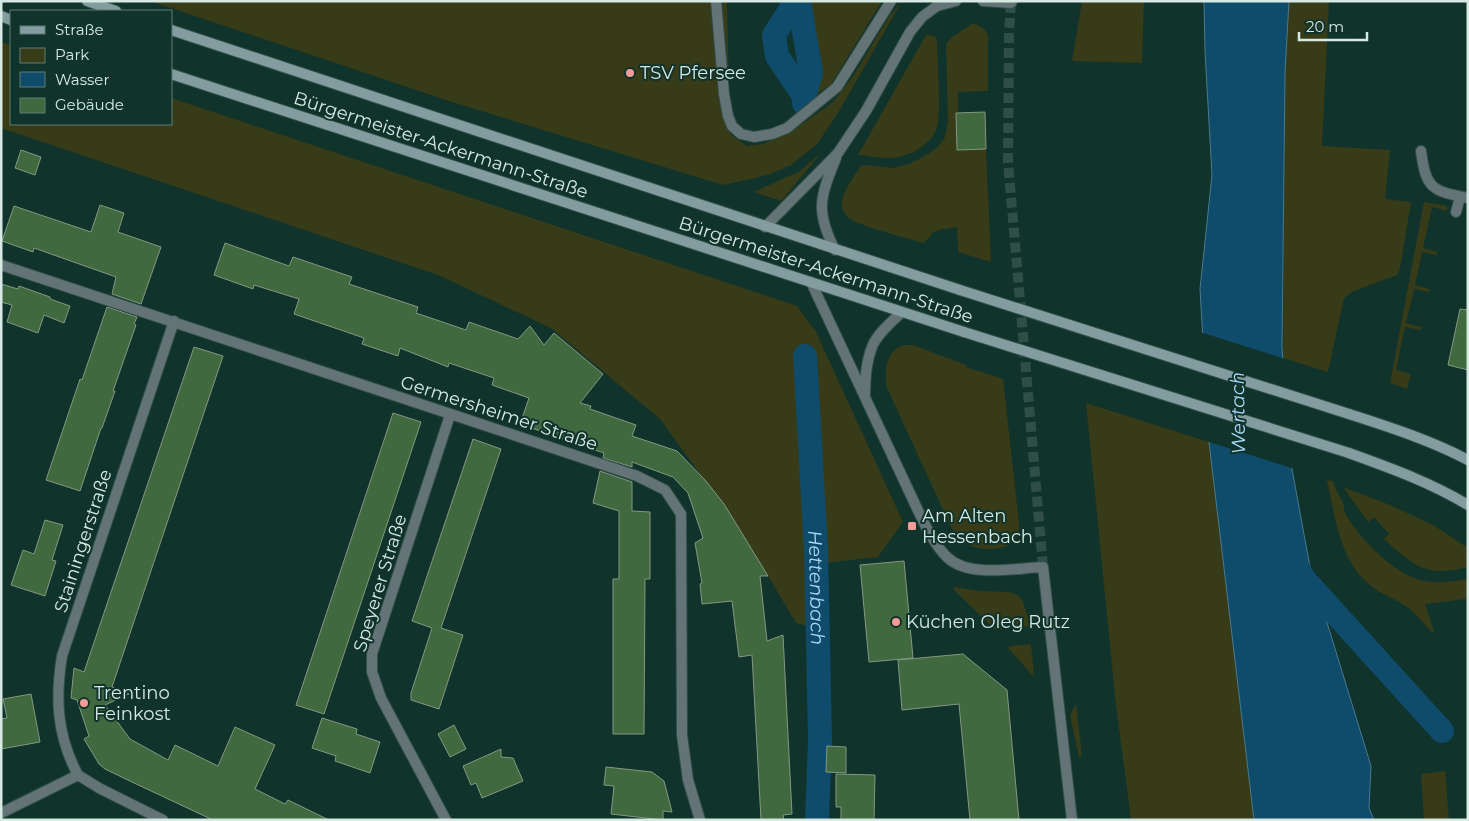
<svg xmlns="http://www.w3.org/2000/svg" width="1469" height="821" font-family="Montserrat,sans-serif">
	<style>
		.green { fill: #383b18 }
		.water { fill: #0f4b6a; stroke: #4b7a8e }
		.pier { fill: #10332b }
		.lines { fill: none; stroke-linecap: round; stroke-linejoin: round }
		.canal { stroke: #0f4b6a; stroke-width: 24 }
		.building { fill: #416940; stroke: #829981 }
		.minor-tunnel { stroke: #2e4e47; stroke-width: 10; stroke-dasharray: 10 5; stroke-linecap: butt }
		.service-casing { stroke: #305048; stroke-width: 12 }
		.minor-casing { stroke: #305048; stroke-width: 12 }
		.secondary-casing { stroke: #305048; stroke-width: 12 }
		.service { stroke: #647476; stroke-width: 10 }
		.minor { stroke: #647476; stroke-width: 10 }
		.secondary { stroke: #829c9f; stroke-width: 10 }
		.secondary-bridge-casing { stroke: #305048; stroke-width: 12; stroke-linecap: butt }
		.secondary-bridge { stroke: #829c9f; stroke-width: 10 }
		.poi-dot { fill: #f59b9a; stroke: #10332b; stroke-width: 2 }
		.labels { text-anchor: middle; dominant-baseline: central; stroke-width: 4; stroke-linejoin: round; paint-order: stroke }
		.poi-label { font-size: 18px; fill: #d6e9e3; stroke: #10332b; text-anchor: start }
		.street-label { font-size: 18px; fill: #d6e9e3; stroke: #10332b }
		.water-label { font-size: 19px; font-style: italic; fill: #aad9f8; stroke: #10332b }
	</style>
	<rect width="100%" height="100%" fill="#10332b"/>
	<path class="green" d="M 150,1 L 727,1 L 730,134 L 747,146 L 763,144 L 791,132 L 833,102 L 854,75 L 890,15 L 902,1 L 838,113 L 817,144 L 791,165 L 768,175 L 723,185 L 452,102 Z
		M 807,1 L 882,1 L 831,84 L 814,96 L 814,64 Z
		M 1082,1 L 1144,1 L 1142,63 L 1072,61 Z
		M 1289,1 L 1329,1 L 1322,146 L 1390,150 L 1385,199 L 1411,202 L 1400,269 L 1397,275 L 1354,291 L 1344,298 L 1328,372 L 1283,358 L 1285,72 Z
		M 972,24 L 976,24 L 984,29 L 988,35 L 988,91 L 958,92 L 958,113 L 956,113 L 957,150 L 986,149 L 991,262 L 958,252 L 957,227 L 938,230 L 931,234 L 931,236 L 923,243 C 904,237 864,228 849,218 C 844,214 841,208 842,201 C 844,189 854,177 860,167 L 864,165 L 893,168 L 909,164 L 925,156 L 938,147 L 945,137 L 948,122 L 946,44 L 952,37 Z
		M 926,35 L 935,36 L 937,41 C 937,59 942,117 936,130 C 929,146 910,156 893,158 C 882,159 870,156 858,155 Z
		M 1,42 L 11,45 L 11,124 L 171,124 L 171,98 L 797,306 L 816,332 L 903,522 L 878,557 L 806,565 L 808,626 L 796,623 L 768,576 L 705,481 L 660,419 L 551,328 L 438,275 L 1,128 Z
		M 822,152 L 781,201 L 754,192 L 800,171 Z
		M 1424,202 L 1447,206 L 1447,211 L 1432,207 L 1423,248 L 1437,252 L 1437,255 L 1422,252 L 1415,285 L 1429,289 L 1429,292 L 1414,289 L 1406,323 L 1422,327 L 1421,330 L 1405,327 L 1396,370 L 1411,374 L 1407,389 L 1390,383 Z
		M 904,345 L 913,345 L 966,365 L 966,367 L 1003,379 L 1019,523 C 1019,528 1020,534 1016,539 C 1007,551 983,551 971,546 C 961,541 956,535 951,527 L 887,388 C 884,372 885,351 904,345 Z
		M 1086,403 L 1209,442 L 1254,820 L 1131,820 L 1115,697 Z
		M 1327,480 L 1333,481 C 1335,490 1342,498 1344,506 C 1344,508 1344,511 1345,513 C 1357,536 1390,569 1414,578 C 1432,585 1450,582 1468,579 L 1468,601 L 1466,599 L 1425,604 L 1434,631 L 1431,632 C 1423,623 1414,611 1404,605 C 1393,598 1381,594 1370,585 C 1339,560 1335,516 1327,480 Z
		M 1343,487 L 1390,505 L 1433,525 L 1468,548 L 1468,567 C 1426,578 1414,566 1384,539 L 1389,534 L 1374,517 L 1368,522 Z
		M 954,587 C 963,588 972,590 981,591 C 1018,593 1021,586 1030,626 L 995,630 L 953,589 Z
		M 1031,644 L 1034,675 L 1032,675 L 1008,648 L 1010,646 Z
		M 1076,704 L 1082,755 L 1079,757 L 1070,715 Z
		M 1445,771 L 1449,820 L 1424,820 L 1421,774 Z"/>
	<path class="water" d="M 1204,1 L 1289,1 L 1285,72 L 1282,348 L 1292,469 L 1310,567 L 1371,766 L 1369,808 L 1374,820 L 1254,820 L 1209,442 L 1200,289 L 1212,175 L 1205,52 Z"/>
	<path class="pier" d="M 1200,332 L 1285,359 L 1295,469 L 1206,441 Z"/>
	<g class="lines">
		<g class="canal">
			<path d="M 796,1 L 774,35 L 777,56 L 804,96"/>
			<path d="M 799,1 L 811,73 L 804,96 L 804,103"/>
			<path id="s1" d="M 805,356 L 816,550 L 820,740 L 817,820"/>
			<path d="M 1299,570 L 1304,579 L 1442,731"/>
		</g>
	</g>
	<path class="building" d="M 985,112 L 986,149 L 957,150 L 956,113 Z
		M 21,150 L 41,157 L 35,175 L 15,168 Z
		M 100,205 L 124,213 L 118,232 L 161,247 L 141,304 L 112,294 L 116,277 L 34,248 L 33,252 L 2,241 L 14,206 L 91,232 Z
		M 225,243 L 289,266 L 293,257 L 352,277 L 349,284 L 418,307 L 416,313 L 466,330 L 469,322 L 518,339 L 530,326 L 544,345 L 554,333 L 603,374 L 580,403 L 591,406 L 590,409 L 636,425 L 632,436 L 677,451 L 705,480 L 724,504 L 768,576 L 760,576 L 767,641 L 783,635 L 792,814 L 783,815 L 784,820 L 761,820 L 752,655 L 739,657 L 732,601 L 702,604 L 700,584 L 702,583 L 695,543 L 703,538 L 688,493 L 673,477 L 632,462 L 632,467 L 603,458 L 604,453 L 520,424 L 529,398 L 492,385 L 494,378 L 449,363 L 448,367 L 400,348 L 398,356 L 362,344 L 364,338 L 294,314 L 299,299 L 254,285 L 253,289 L 214,275 Z
		M 1,284 L 18,289 L 19,286 L 50,297 L 50,299 L 70,306 L 64,323 L 44,315 L 38,333 L 7,322 L 12,305 L 1,302 Z
		M 107,307 L 137,317 L 134,324 L 136,325 L 113,391 L 115,391 L 102,428 L 101,428 L 80,491 L 46,480 L 80,379 L 82,380 Z
		M 1460,309 L 1468,310 L 1468,370 L 1448,365 Z
		M 194,347 L 223,356 L 112,687 L 129,694 L 105,705 L 130,739 L 168,760 L 175,745 L 218,766 L 235,727 L 275,745 L 255,789 L 285,804 L 288,800 L 329,820 L 213,820 L 132,782 L 105,769 L 99,764 L 84,739 L 89,736 L 77,700 L 71,698 L 74,668 L 84,672 Z
		M 393,413 L 421,422 L 324,714 L 296,705 Z
		M 473,439 L 501,449 L 441,628 L 463,635 L 439,709 L 411,700 L 411,693 L 432,628 L 412,621 Z
		M 600,471 L 632,482 L 632,511 L 650,512 L 650,579 L 645,579 L 644,734 L 613,734 L 613,579 L 619,579 L 619,511 L 593,503 Z
		M 45,520 L 63,525 L 52,560 L 56,561 L 45,596 L 11,585 L 23,550 L 34,554 Z
		M 904,561 L 913,658 L 869,662 L 860,565 Z
		M 963,654 L 1007,690 L 1019,820 L 970,820 L 959,704 L 902,710 L 898,660 Z
		M 31,694 L 40,742 L 1,749 L 1,719 L 7,718 L 3,699 Z
		M 322,718 L 357,729 L 356,734 L 380,742 L 370,773 L 335,761 L 336,756 L 312,748 Z
		M 454,725 L 466,749 L 450,757 L 438,734 Z
		M 827,746 L 846,747 L 846,773 L 826,772 Z
		M 501,749 L 501,757 L 513,758 L 523,781 L 482,798 L 476,783 L 471,785 L 463,766 Z
		M 606,767 L 652,772 L 664,781 L 672,812 L 663,811 L 663,820 L 611,814 L 614,786 L 604,785 Z
		M 836,774 L 875,775 L 874,820 L 841,820 L 841,807 L 836,807 Z"/>
	<g class="lines">
		<path class="minor-tunnel" d="M 1011,3 L 1009,31 L 1008,162 L 1043,567"/>
		<defs>
			<path id="service" d="M 716,1 L 724,94 L 728,116 L 732,126 L 741,134 L 754,137 L 772,134 L 787,128 L 837,87 L 891,1
				M 1456,212 L 1460,197"/>
			<path id="minor" d="M 983,1 L 1011,3 L 1012,1
				M 1421,151 C 1426,189 1432,191 1468,198
				M 765,227 L 838,153 L 866,111 L 910,32 L 922,17 L 937,6 L 956,1
				M 835,250 C 815,211 820,197 836,158
				M 1,265 C 214,334 425,406 637,476 L 665,490 L 681,514 L 682,735 L 688,780 L 700,820
				M 811,282 L 922,519 C 929,533 937,548 948,558 C 970,578 1016,568 1043,567 L 1072,820
				M 865,394 C 865,378 866,362 872,347 C 876,335 892,321 902,312
				M 78,775 C 57,736 55,699 62,656 L 174,321
				M 1,813 L 78,775 L 99,788 L 163,820
				M 446,820 L 381,698 L 372,672 L 372,654 L 450,415"/>
			<path id="secondary" d="M 87,1 L 116,11
				M 1,16 L 11,20
				M 171,30 L 960,290
				M 171,74 L 964,332
				M 1349,414 C 1389,427 1430,440 1468,460
				M 1349,453 C 1390,468 1430,482 1468,505"/>
		</defs>
		<use href="#service" class="service-casing"/>
		<use href="#minor" class="minor-casing"/>
		<use href="#secondary" class="secondary-casing"/>
		<use href="#service" class="service"/>
		<use href="#minor" class="minor"/>
		<use href="#secondary" class="secondary"/>
		<defs>
			<path id="secondary-bridge" d="M 960,290 L 1349,414
				M 964,332 L 1349,453"/>
		</defs>
		<use href="#secondary-bridge" class="secondary-bridge-casing"/>
		<use href="#secondary-bridge" class="secondary-bridge"/>
	</g>
	<g class="poi-dot">
		<circle cx="630" cy="73" r="5"/>
		<rect x="907" y="521" width="10" height="10" rx="2.5"/>
		<circle cx="896" cy="622" r="5"/>
		<circle cx="84" cy="703" r="5"/>
	</g>
	<g class="labels">
		<g class="poi-label">
			<text x="640" y="73">TSV Pfersee</text>
			<text x="922" y="516">Am Alten<tspan x="922" dy="21">Hessenbach</tspan></text>
			<text x="906" y="622">Küchen Oleg Rutz</text>
			<text x="94" y="693">Trentino<tspan x="94" dy="21">Feinkost</tspan></text>
		</g>
		<g class="street-label">
			<text transform="translate(441 145) rotate(18)">Bürgermeister-Ackermann-Straße</text>
			<text transform="translate(826 270) rotate(18)">Bürgermeister-Ackermann-Straße</text>
			<text transform="translate(499 413) rotate(18)">Germersheimer Straße</text>
			<text transform="translate(83 541) rotate(-72)">Stainingerstraße</text>
			<text transform="translate(380 583) rotate(-73)">Speyerer Straße</text>
		</g>
		<g class="water-label">
			<text transform="translate(1238 413) rotate(-91)">Wertach</text>
			<text stroke="none"><textPath href="#s1" startOffset="232">Hettenbach</textPath></text>
		</g>
	</g>
	<rect width="1469" height="821" fill="none" stroke="#d6e9e3" stroke-width="5"/>
	<rect x="10" y="10" width="162" height="115" fill="#10332b" stroke="#5f7c75"/>
	<rect x="20" y="26" width="25" height="8" fill="#829c9f" stroke="#5f7c75"/>
	<text x="55" y="35" font-size="15" fill="#d6e9e3">Straße</text>
	<rect x="20" y="48" width="25" height="15" fill="#383b18" stroke="#5f7c75"/>
	<text x="55" y="60" font-size="15" fill="#d6e9e3">Park</text>
	<rect x="20" y="72" width="25" height="15" fill="#0f4b6a" stroke="#5f7c75"/>
	<text x="55" y="85" font-size="15" fill="#d6e9e3">Wasser</text>
	<rect x="20" y="98" width="25" height="15" fill="#416940" stroke="#5f7c75"/>
	<text x="55" y="110" font-size="15" fill="#d6e9e3">Gebäude</text>
	<path d="M1299 32v8h68v-8" fill="none" stroke="#d6e9e3" stroke-width="2.5"/>
	<text x="1306" y="32" font-size="15" fill="#d6e9e3" stroke="#10332b" stroke-width="4" paint-order="stroke">20 m</text>
</svg>
